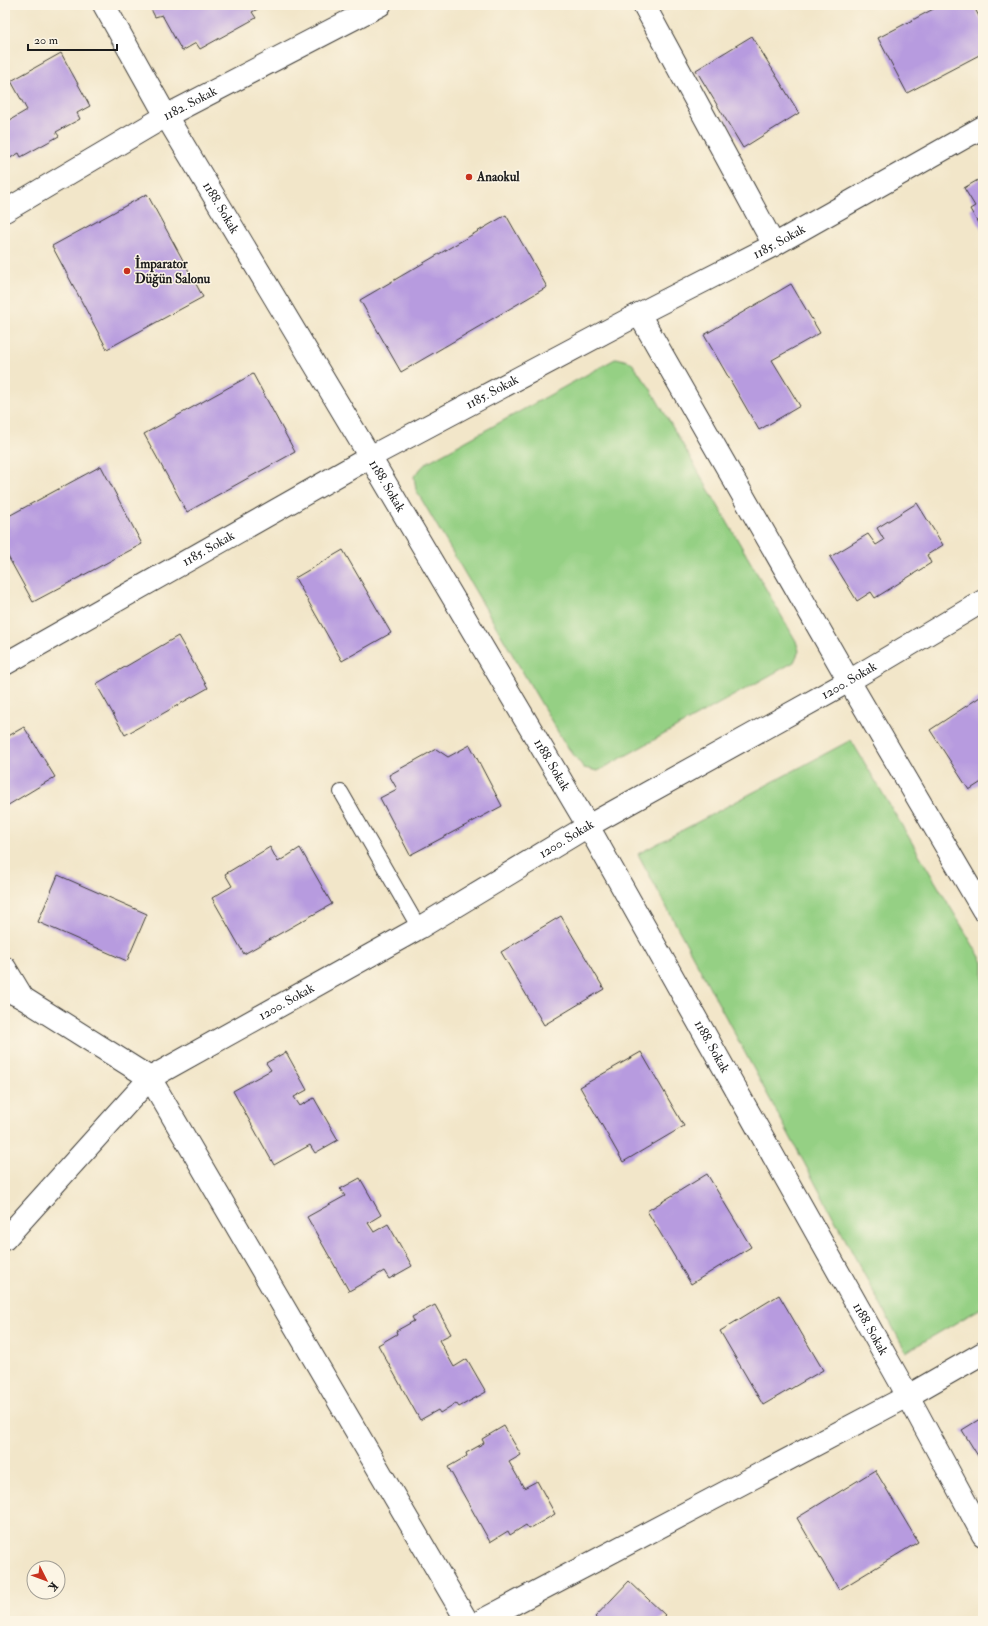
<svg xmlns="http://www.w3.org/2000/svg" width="988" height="1626" font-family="'IM FELL Double Pica',serif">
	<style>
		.green { fill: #95d084; stroke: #587650 }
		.building { fill: #b79bdf }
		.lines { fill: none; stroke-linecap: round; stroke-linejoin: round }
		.lane-casing { stroke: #3c3a36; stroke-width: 16 }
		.street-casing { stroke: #3c3a36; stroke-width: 24 }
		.lane { stroke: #fff; stroke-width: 14 }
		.street { stroke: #fff; stroke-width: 22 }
		.poi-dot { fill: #c8321e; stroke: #fcf5e5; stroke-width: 1.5 }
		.labels { text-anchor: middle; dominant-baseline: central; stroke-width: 3; stroke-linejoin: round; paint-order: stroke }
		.street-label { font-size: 13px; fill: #1c1c1c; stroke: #fcf5e5 }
		.poi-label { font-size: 13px; font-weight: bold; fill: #1c1c1c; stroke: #fcf5e5; text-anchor: start }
	</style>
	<rect width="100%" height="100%" fill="#fcf5e5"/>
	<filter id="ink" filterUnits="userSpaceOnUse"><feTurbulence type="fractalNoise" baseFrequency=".025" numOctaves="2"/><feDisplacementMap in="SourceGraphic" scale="8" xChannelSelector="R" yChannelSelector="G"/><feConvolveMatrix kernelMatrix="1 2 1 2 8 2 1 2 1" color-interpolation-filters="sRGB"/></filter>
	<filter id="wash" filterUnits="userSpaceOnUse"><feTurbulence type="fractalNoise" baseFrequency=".012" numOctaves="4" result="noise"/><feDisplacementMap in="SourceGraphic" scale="16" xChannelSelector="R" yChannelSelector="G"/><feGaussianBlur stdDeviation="0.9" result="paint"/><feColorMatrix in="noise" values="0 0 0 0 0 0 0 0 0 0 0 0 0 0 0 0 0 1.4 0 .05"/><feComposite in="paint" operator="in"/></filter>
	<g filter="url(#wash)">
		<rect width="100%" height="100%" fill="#f2e6c9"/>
		<path class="green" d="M 617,358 L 631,362 L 650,388 L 796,641 L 799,651 L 794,662 L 598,771 L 584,768 L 565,744 L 416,490 L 414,476 L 426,463 Z
			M 851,740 L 983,962 L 983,1307 L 906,1352 L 638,854 Z"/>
		<g id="blocks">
			<path class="building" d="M 149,5 L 265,5 L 252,12 L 256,18 L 200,49 L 196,43 L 182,51 L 162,15 L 155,17 Z
				M 941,5 L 973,5 L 983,24 L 983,53 L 907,93 L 878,38 Z
				M 752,36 L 799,113 L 743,148 L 696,70 Z
				M 61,53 L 90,106 L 77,113 L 80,119 L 56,132 L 59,136 L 21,157 L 19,153 L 5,161 L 5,123 L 27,110 L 11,81 Z
				M 983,177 L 983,232 L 970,209 L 975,206 L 964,188 Z
				M 147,194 L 203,297 L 107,349 L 52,246 Z
				M 506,215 L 547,287 L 401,372 L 360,300 Z
				M 791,284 L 820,333 L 772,360 L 800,406 L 759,430 L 704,335 Z
				M 253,374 L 295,452 L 187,512 L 144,434 Z
				M 101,466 L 142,544 L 33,602 L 5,551 L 5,518 Z
				M 917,503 L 943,545 L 927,555 L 931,563 L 875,598 L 871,592 L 857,601 L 830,557 L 868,534 L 876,545 L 884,540 L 877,528 Z
				M 343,550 L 391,633 L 342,661 L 295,578 Z
				M 178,636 L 208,688 L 125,735 L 96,684 Z
				M 983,695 L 983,781 L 969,790 L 930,730 Z
				M 24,727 L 55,777 L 5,807 L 5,738 Z
				M 470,745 L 502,806 L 410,855 L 380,798 L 397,789 L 389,775 L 436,749 L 448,757 Z
				M 270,847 L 278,862 L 300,848 L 332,904 L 244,954 L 212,898 L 232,886 L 225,874 Z
				M 58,875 L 147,914 L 127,961 L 38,922 Z
				M 561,916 L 604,989 L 544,1025 L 501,952 Z
				M 286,1052 L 307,1090 L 294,1097 L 300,1106 L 314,1098 L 338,1140 L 315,1153 L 310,1145 L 274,1165 L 233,1091 L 271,1070 L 266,1063 Z
				M 641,1052 L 684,1126 L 623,1162 L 580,1087 Z
				M 707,1174 L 751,1247 L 691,1284 L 647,1211 Z
				M 360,1178 L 381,1215 L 368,1223 L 374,1232 L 388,1224 L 412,1266 L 389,1279 L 384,1271 L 349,1291 L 307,1217 L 345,1196 L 340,1189 Z
				M 779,1295 L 823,1370 L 763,1405 L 720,1331 Z
				M 435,1305 L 451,1334 L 439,1340 L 454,1367 L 467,1359 L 486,1392 L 459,1407 L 456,1403 L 440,1413 L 438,1410 L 420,1420 L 378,1345 L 397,1334 L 396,1331 L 414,1321 L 412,1317 Z
				M 983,1417 L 983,1464 L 962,1430 Z
				M 504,1426 L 521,1455 L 509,1462 L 524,1488 L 537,1481 L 555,1514 L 529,1529 L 526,1525 L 510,1535 L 508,1531 L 490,1542 L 448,1467 L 467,1456 L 466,1453 L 484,1443 L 482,1439 Z
				M 875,1470 L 918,1542 L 839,1590 L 797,1518 Z
				M 629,1581 L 665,1615 L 659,1621 L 599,1621 L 595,1617 Z"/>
		</g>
	</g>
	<g filter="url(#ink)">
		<use href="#blocks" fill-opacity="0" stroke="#3c3a36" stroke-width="1"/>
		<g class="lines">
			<defs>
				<path id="lane" d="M 341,792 L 419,928"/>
				<g id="street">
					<path id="s1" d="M 104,5 L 166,116 L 370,457 L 588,826 L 908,1396 L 983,1535"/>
					<path d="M 644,5 L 774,245"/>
					<path id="s2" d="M 5,211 L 166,116 L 380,5"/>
					<path d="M 639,314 L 849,681 L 983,910"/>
					<path id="s3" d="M 5,664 L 370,457 L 639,314 L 774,245 L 983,127"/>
					<path d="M 5,968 L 23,998"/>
					<path d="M 5,989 L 23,998 L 150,1078 L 467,1621"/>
					<path id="s4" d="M 5,1239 L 150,1078 L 419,928 L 588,826 L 849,681 L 983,601"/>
					<path d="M 481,1621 L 908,1396 L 983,1353"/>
				</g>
			</defs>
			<use href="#lane" class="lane-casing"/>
			<use href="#street" class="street-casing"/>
			<use href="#lane" class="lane"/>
			<use href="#street" class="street"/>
		</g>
	</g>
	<g class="poi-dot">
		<circle cx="469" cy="177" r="4"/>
		<circle cx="127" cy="271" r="4"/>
	</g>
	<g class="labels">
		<g class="street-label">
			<text stroke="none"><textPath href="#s2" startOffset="214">1182. Sokak</textPath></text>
			<text stroke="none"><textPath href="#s1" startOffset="234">1188. Sokak</textPath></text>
			<text stroke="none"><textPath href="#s3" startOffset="882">1185. Sokak</textPath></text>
			<text stroke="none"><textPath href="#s3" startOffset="558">1185. Sokak</textPath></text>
			<text stroke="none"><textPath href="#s1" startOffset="558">1188. Sokak</textPath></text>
			<text stroke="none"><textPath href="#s3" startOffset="234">1185. Sokak</textPath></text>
			<text stroke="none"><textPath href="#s4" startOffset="1021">1200. Sokak</textPath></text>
			<text stroke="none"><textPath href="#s1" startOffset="882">1188. Sokak</textPath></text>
			<text stroke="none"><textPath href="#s4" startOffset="697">1200. Sokak</textPath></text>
			<text stroke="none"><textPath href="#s4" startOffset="373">1200. Sokak</textPath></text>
			<text stroke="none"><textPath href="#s1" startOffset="1206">1188. Sokak</textPath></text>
			<text stroke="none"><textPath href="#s1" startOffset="1530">1188. Sokak</textPath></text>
		</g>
		<g class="poi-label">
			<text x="477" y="177">Anaokul</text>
			<text x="135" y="264">İmparator<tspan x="135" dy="15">Düğün Salonu</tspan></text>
		</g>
	</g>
	<rect width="988" height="1626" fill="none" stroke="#fcf5e5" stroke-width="20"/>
	<g transform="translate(46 1580) rotate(132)"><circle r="19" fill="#fcf5e5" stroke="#a29e95"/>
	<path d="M0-3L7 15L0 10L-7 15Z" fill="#c8321e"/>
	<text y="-6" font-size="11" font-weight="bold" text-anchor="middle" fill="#1c1c1c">K</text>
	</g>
	<path d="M28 44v6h89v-6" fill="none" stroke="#1c1c1c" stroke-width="2"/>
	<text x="34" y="44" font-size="12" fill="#1c1c1c" stroke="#fcf5e5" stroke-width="3" paint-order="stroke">20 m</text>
</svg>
